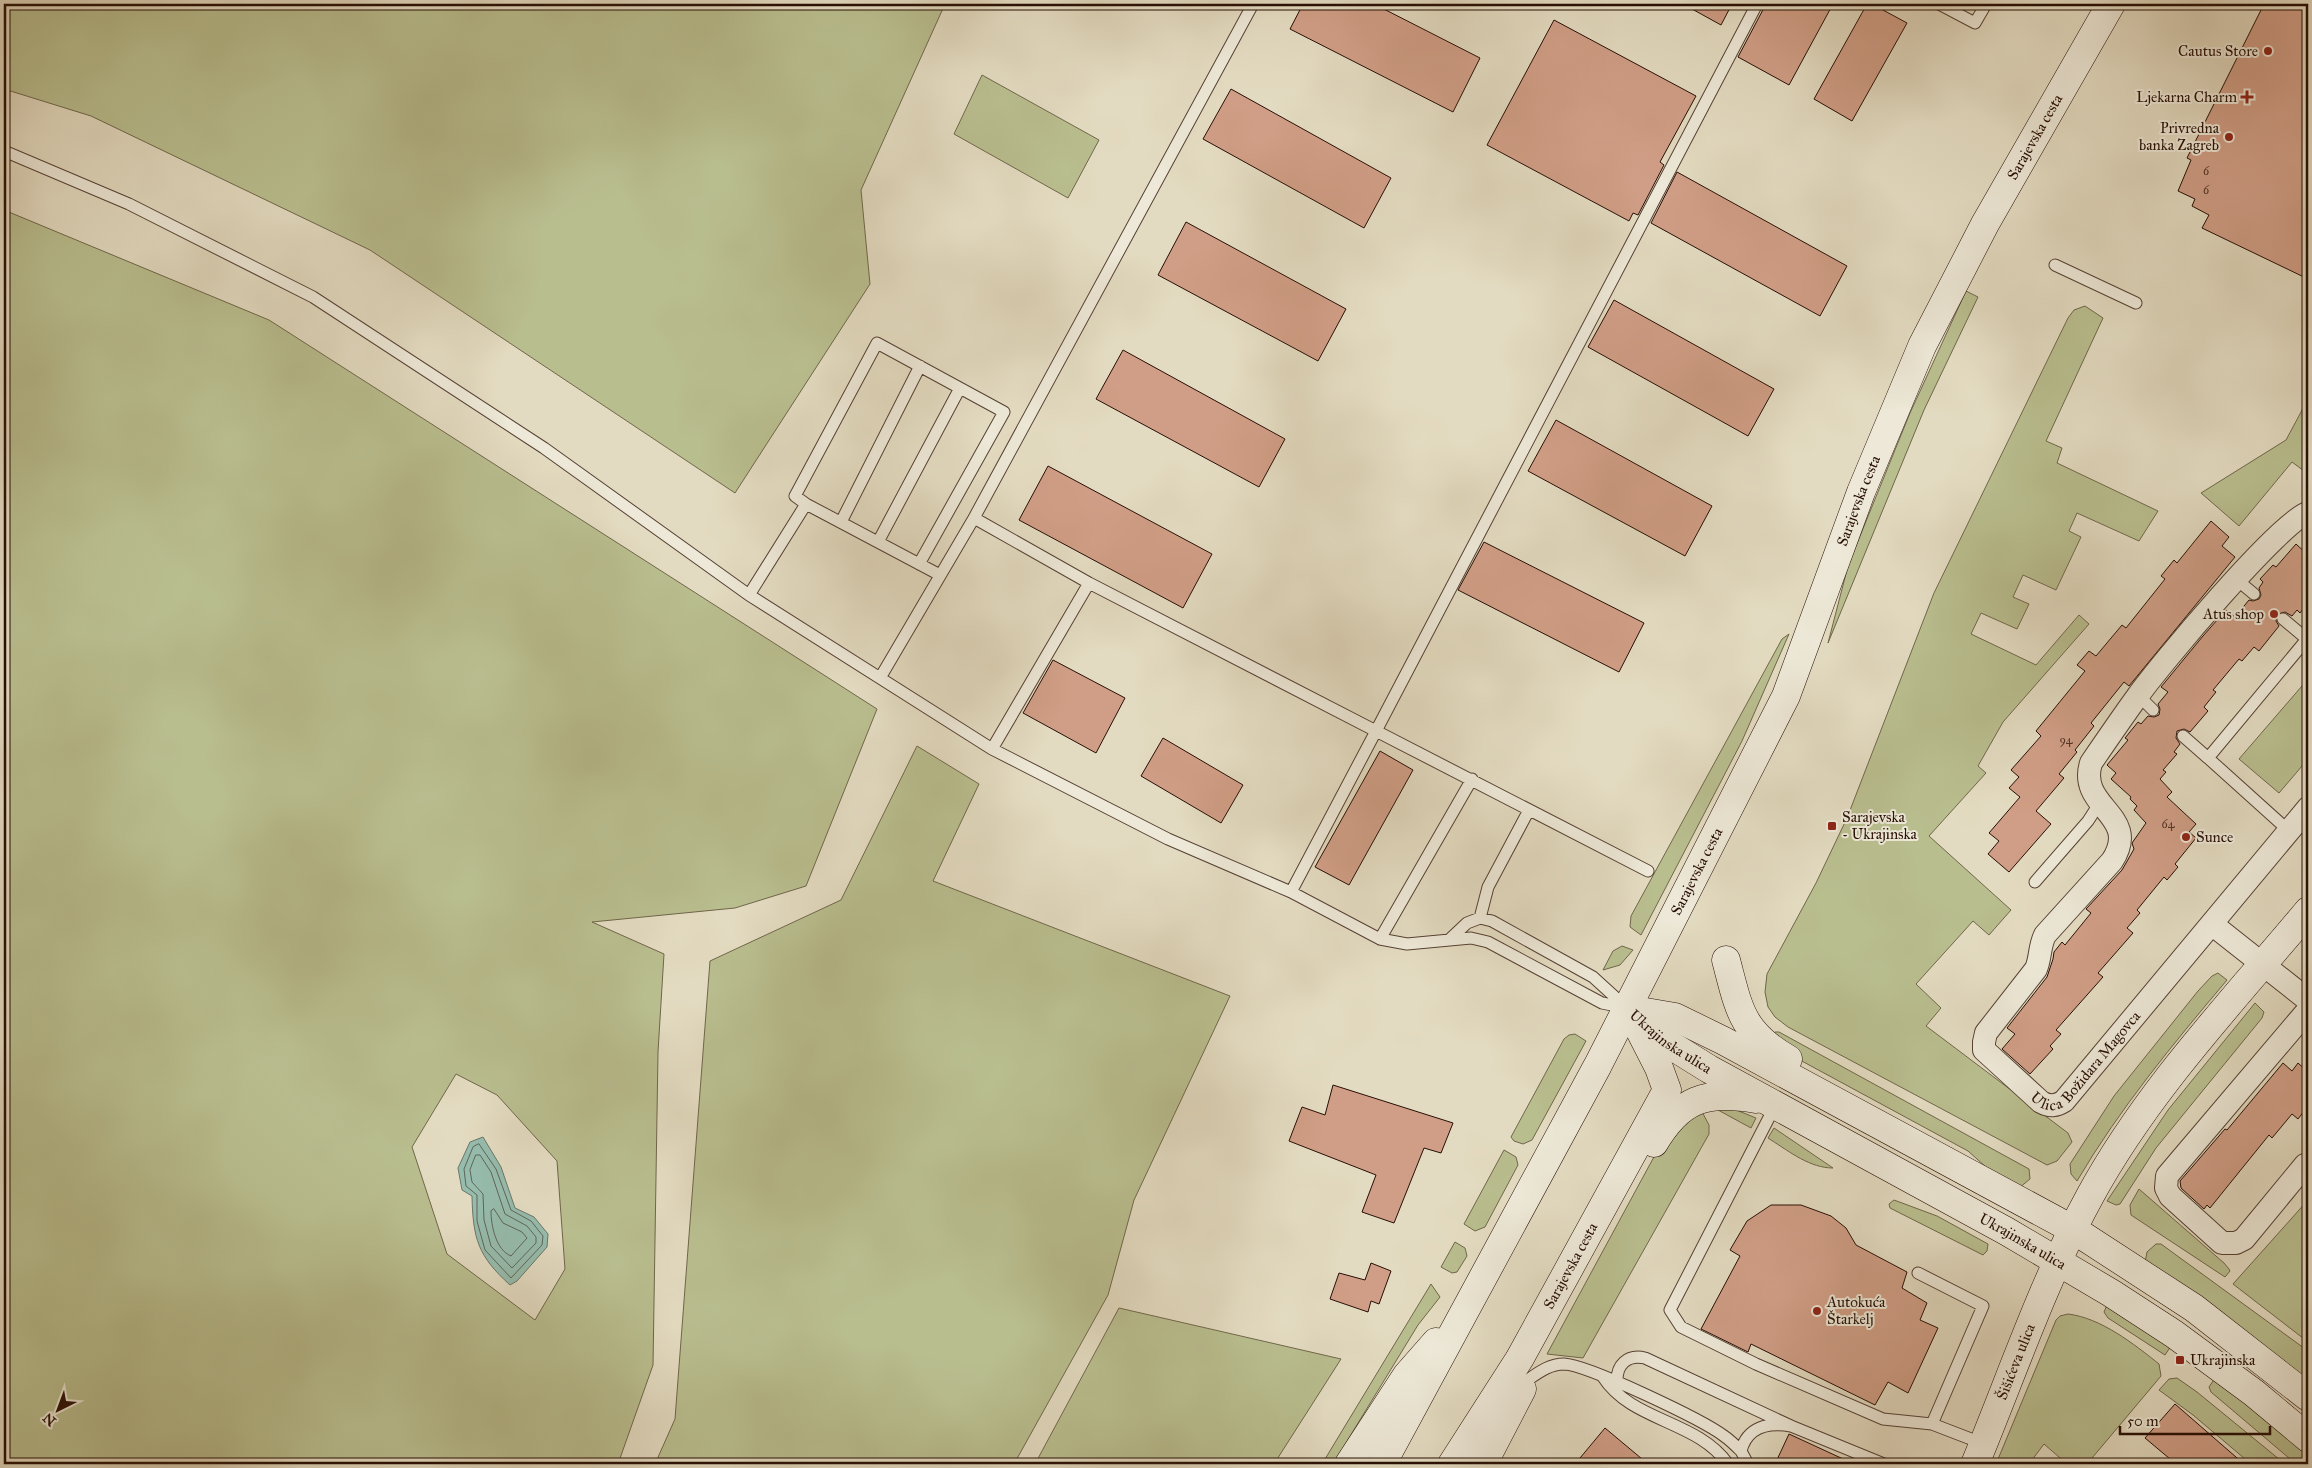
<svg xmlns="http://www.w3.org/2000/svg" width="2312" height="1468" font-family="'IM FELL Great Primer',serif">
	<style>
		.green { fill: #b9be8f; stroke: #70664a; fill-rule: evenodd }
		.water { fill: #96bcad; stroke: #6a766a }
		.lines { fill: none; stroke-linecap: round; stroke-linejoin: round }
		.shore { stroke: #5e6559; stroke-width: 1 }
		.building { fill: #d09e86; stroke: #270e05 }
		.lane-casing { stroke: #564134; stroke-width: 13 }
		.street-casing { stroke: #564134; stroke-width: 24 }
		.secondary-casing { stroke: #270e05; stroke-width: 29 }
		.lane { stroke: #ede8d7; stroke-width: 11 }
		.street { stroke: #ede8d7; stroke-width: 22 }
		.secondary { stroke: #ede8d7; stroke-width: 28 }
		.poi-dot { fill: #8f2418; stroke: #ede8d7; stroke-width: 2 }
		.labels { text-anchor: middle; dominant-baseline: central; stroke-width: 4; stroke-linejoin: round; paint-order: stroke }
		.number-label { font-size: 12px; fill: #513225 }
		.poi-label { font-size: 15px; fill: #270e05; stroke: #ede8d7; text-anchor: end }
		.street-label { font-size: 15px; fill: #270e05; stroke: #ede8d7 }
	</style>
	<rect width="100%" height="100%" fill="#e3dbc1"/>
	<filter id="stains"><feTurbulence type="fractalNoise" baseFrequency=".004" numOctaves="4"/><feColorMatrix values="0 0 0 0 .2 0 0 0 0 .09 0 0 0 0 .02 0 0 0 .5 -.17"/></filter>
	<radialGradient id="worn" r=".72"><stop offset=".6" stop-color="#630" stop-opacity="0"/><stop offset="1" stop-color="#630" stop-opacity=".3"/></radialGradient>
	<path class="green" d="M 4,4 L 945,4 L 861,190 L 870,284 L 735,493 L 370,250 L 91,116 L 4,89 Z
		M 982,75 L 1099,140 L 1068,198 L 954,134 Z
		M 4,210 L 269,320 L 877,709 L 806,886 L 735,908 L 592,922 L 664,954 L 658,1052 L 653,1365 L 618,1464 L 4,1464 ZM 456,1074 L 497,1095 L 557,1161 L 565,1269 L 535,1320 L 447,1254 L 412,1147 Z
		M 1966,291 L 1978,297 L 1924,410 L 1828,643 L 1848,566 L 1871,509 L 1910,413 Z
		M 2085,306 L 2103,318 L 2046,441 L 2062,448 L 2057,463 L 2158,511 L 2139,541 L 2077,513 L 2069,531 L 2081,537 L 2056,590 L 2023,575 L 2013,597 L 2029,604 L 2017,629 L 1981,613 L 1971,634 L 2036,665 L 2079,615 L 2089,624 L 2003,722 L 1978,766 L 1986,773 L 1929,836 L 2011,910 L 1989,935 L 1973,921 L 1916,984 L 1941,1008 L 1926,1026 L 2068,1133 L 2072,1142 L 2057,1161 L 2047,1165 L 1788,1027 L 1775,1017 L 1768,1007 L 1765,992 L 1767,974 L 1816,883 L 1847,818 L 1934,593 L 2068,318 L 2074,310 Z
		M 2308,399 L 2308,474 L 2292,462 L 2239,526 L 2201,493 L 2286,440 Z
		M 1789,634 L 1742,741 L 1641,935 L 1630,927 L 1631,916 L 1782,639 Z
		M 2308,679 L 2308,759 L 2279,793 L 2239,759 Z
		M 917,746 L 979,784 L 933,881 L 1230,996 L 1134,1200 L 1108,1295 L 1014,1464 L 655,1464 L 675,1419 L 710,961 L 841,900 Z
		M 1622,946 L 1633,950 L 1620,965 L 1603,970 L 1613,951 Z
		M 2218,973 L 2227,980 C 2173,1044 2120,1108 2077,1181 L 2071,1174 L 2070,1164 L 2114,1096 L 2198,991 L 2212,976 Z
		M 2255,1003 L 2264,1012 L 2262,1018 L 2156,1148 L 2120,1204 L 2116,1205 L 2107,1201 L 2168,1110 Z
		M 1775,1032 L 1779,1032 L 2029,1169 L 2030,1179 L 2019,1188 L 1986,1167 L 1968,1151 L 1787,1053 L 1770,1036 Z
		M 1575,1034 L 1586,1041 L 1532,1140 L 1523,1144 L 1514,1141 L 1511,1137 L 1564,1039 L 1569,1035 Z
		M 1729,1107 L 1756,1118 L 1751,1128 L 1718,1110 Z
		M 1700,1108 L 1709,1125 L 1709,1134 L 1583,1358 L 1547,1354 L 1655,1155 Z
		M 1774,1128 L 1833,1168 C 1810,1168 1790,1152 1771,1140 L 1768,1138 Z
		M 1504,1150 L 1516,1157 L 1518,1165 L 1485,1227 L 1475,1231 L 1464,1224 Z
		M 2139,1189 L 2224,1263 L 2229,1269 L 2230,1271 L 2225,1277 L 2131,1215 L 2130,1205 Z
		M 1894,1200 L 1937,1216 L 1988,1244 L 1987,1251 L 1983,1255 L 1890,1208 L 1889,1204 Z
		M 2308,1200 L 2308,1342 L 2233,1284 Z
		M 1455,1242 L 1465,1248 L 1467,1256 L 1457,1272 L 1452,1273 L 1441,1267 Z
		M 2156,1244 L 2161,1244 L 2308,1351 L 2308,1384 L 2145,1263 L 2147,1252 Z
		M 1431,1284 L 1440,1297 L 1418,1325 L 1333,1464 L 1322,1464 Z
		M 2107,1305 L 2171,1346 L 2165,1355 L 2108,1318 L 2104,1312 Z
		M 1119,1308 L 1341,1359 L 1274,1464 L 1035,1464 Z
		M 2068,1314 C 2101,1318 2134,1344 2159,1364 L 2161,1376 L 2087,1464 L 2067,1464 L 2044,1444 L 2029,1464 L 1996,1464 L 2056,1320 L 2060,1316 Z
		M 2177,1378 L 2197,1392 L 2285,1464 L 2251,1464 L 2193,1415 L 2159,1390 L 2169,1379 Z
		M 2215,1378 L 2307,1455 L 2308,1464 L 2296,1464 L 2211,1392 L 2209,1387 Z"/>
	<path class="water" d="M 483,1137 L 501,1167 L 515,1208 L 534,1217 L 548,1234 L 547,1247 L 517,1281 L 510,1285 C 478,1256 473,1239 472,1196 L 462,1190 L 458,1168 L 470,1142 Z"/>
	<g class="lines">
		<path class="shore" d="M 479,1144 L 496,1169 L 511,1210 L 531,1221 L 543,1236 L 542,1245 L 511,1278 L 485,1250 L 477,1221 L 477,1195 L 466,1186 L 464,1169 L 473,1147 Z
			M 476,1155 L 480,1155 L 491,1172 L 505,1214 L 527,1226 L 536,1237 L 536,1243 L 512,1268 L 491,1246 L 484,1220 L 483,1194 L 472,1182 L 470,1170 Z
			M 494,1209 L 503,1223 L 522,1232 L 527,1238 L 511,1256 C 496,1250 491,1226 491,1211 Z"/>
	</g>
	<path class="building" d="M 1303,4 L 1374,4 L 1480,58 L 1453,112 L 1290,29 Z
		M 1683,4 L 1732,4 L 1721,25 Z
		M 1766,4 L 1833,4 L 1789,85 L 1738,57 Z
		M 1867,4 L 1872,4 L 1907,23 L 1852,121 L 1814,99 Z
		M 2264,4 L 2308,4 L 2308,279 L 2202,228 L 2209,215 L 2192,206 L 2195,199 L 2178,191 L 2191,160 L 2187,158 Z
		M 1554,20 L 1696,96 L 1660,162 L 1664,165 L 1638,215 L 1633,213 L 1629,221 L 1487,145 Z
		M 1231,89 L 1391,178 L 1364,228 L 1203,139 Z
		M 1677,172 L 1847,266 L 1820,316 L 1651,223 Z
		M 1186,222 L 1346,309 L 1318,361 L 1158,275 Z
		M 1614,300 L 1774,389 L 1748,436 L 1588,347 Z
		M 1123,350 L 1285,439 L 1259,487 L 1096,399 Z
		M 1556,420 L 1712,506 L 1685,556 L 1528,471 Z
		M 1048,466 L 1212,554 L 1183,608 L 1019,520 Z
		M 2211,521 L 2229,537 L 2222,546 L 2235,557 L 2129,686 L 2124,682 L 2091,723 L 2094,726 L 2075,750 L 2077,752 L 2059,774 L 2064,778 L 2036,811 L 2051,824 L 2009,872 L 1988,854 L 1999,841 L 1989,833 L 2020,797 L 2009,788 L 2019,777 L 2011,770 L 2041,736 L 2036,731 L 2085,671 L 2077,665 L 2089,651 L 2096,656 L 2122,625 L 2126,628 L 2165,579 L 2161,576 L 2174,560 L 2177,563 Z
		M 1484,542 L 1644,623 L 1619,672 L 1458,590 Z
		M 2296,544 L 2308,555 L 2308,603 L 2300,613 L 2297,610 L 2292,616 L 2285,612 L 2278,614 L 2276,621 L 2279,626 L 2259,651 L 2254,647 L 2242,661 L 2239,659 L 2213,690 L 2216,692 L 2204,707 L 2208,711 L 2190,732 L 2184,729 L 2177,731 L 2176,738 L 2180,744 L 2174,752 L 2177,754 L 2163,770 L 2166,772 L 2160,779 L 2172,792 L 2167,797 L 2196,824 L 2189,832 L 2196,838 L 2175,864 L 2178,867 L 2167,880 L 2164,877 L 2137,910 L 2140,913 L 2127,928 L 2133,933 L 2098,973 L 2103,977 L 2056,1030 L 2061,1034 L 2050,1046 L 2053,1049 L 2030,1074 L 2002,1049 L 2015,1034 L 2007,1028 L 2047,977 L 2053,959 L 2054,952 L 2062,942 L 2065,945 L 2091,913 L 2086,909 L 2122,870 L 2134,849 L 2132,843 L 2146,823 L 2134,810 L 2137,806 L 2130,799 L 2131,797 L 2111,779 L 2116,773 L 2107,765 L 2128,740 L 2125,738 L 2138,722 L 2141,724 L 2148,716 L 2154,717 L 2159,715 L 2160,709 L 2158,704 L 2168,692 L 2161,687 L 2203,636 L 2226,610 L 2235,617 L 2249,600 L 2253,601 L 2259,599 L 2261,595 L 2259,588 L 2263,582 L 2260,579 L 2273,565 L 2276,567 Z
		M 1053,660 L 1125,698 L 1096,753 L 1023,713 Z
		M 1163,738 L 1243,785 L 1221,823 L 1141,776 Z
		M 1380,751 L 1413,770 L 1349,885 L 1315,867 Z
		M 2283,1063 L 2292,1071 L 2298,1063 L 2308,1072 L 2308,1106 L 2298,1119 L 2292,1114 L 2272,1138 L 2269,1135 L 2210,1208 L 2207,1205 L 2204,1209 L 2181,1188 L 2180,1181 L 2225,1129 L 2227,1130 Z
		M 1333,1085 L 1453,1123 L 1441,1153 L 1424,1148 L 1394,1223 L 1362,1212 L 1376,1175 L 1289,1141 L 1302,1107 L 1325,1115 Z
		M 1771,1205 L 1801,1205 L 1831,1216 L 1846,1228 L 1856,1245 L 1907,1272 L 1902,1288 L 1927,1303 L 1920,1320 L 1938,1328 L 1908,1393 L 1888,1382 L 1875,1405 L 1751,1344 L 1748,1352 L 1701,1329 L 1740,1256 L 1730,1250 L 1747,1221 Z
		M 1371,1263 L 1391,1271 L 1379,1304 L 1371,1301 L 1368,1312 L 1330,1299 L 1339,1273 L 1365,1280 Z
		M 2175,1404 L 2244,1464 L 2176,1464 L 2145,1438 Z
		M 1605,1428 L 1648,1464 L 1575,1464 Z
		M 1789,1434 L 1854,1464 L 1775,1464 Z"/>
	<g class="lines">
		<defs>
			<path id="lane" d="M 1939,4 L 1975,23 L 1986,4
				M 4,151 L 129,204 L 313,297 L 544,448 L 749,595 L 992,749 L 1168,839 L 1291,892 L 1380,939 L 1407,944 L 1471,938 L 1488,942 L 1602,1003 L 1626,1008
				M 2055,265 L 2136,303
				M 806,504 L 795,496 L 877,343 L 1004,412 L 919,564
				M 974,518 L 1089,583 L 1376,731 L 1291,892
				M 841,522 L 920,366
				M 878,542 L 960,388
				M 2236,579 L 2254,594
				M 749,595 L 806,504 L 940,575
				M 2283,619 L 2308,640
				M 880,678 L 974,518 L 1253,4
				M 2138,695 L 2153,710
				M 2183,736 L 2208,758
				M 992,749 L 1089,583
				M 2289,831 L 2208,758 L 2307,639
				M 1648,871 L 1376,731 L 1757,4
				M 2035,882 L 2088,821 L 2099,804
				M 1480,918 L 1488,887 L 1529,810
				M 1380,939 L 1472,779
				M 1450,939 L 1467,923 L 1480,918 L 1492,921 L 1593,977 L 1627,1008
				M 1776,1104 L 1670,1310 L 1681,1327 L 1756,1364 L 1883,1419 L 1932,1424
				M 1918,1273 L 1983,1306 L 1932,1424 L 1984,1444
				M 1603,1377 C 1632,1422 1697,1420 1728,1464
				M 1526,1381 C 1538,1373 1549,1364 1564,1364 C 1588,1365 1703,1420 1724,1436 C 1730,1440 1736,1446 1741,1451
				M 1617,1383 C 1616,1365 1627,1354 1645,1358 L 1791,1426
				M 1748,1464 L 1741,1451 C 1747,1427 1768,1422 1791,1426 L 1884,1464"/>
			<g id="street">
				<path id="s1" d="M 2308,513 C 2282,519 2158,667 2137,697 C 2121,719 2106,741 2091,763 C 2077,808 2142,815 2112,861 L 2045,935 C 2039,947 2041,957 2036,969 L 1986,1033 L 1984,1042 L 1984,1050 L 2041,1102 C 2050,1107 2056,1106 2064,1101 L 2308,808"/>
				<path d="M 2213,925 L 2308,1000"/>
				<path d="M 2308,1010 L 2167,1176 L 2166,1188 L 2170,1196 L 2222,1243 L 2236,1243 L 2244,1239 L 2305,1165 L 2308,1164"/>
			</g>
			<g id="secondary">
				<path d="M 1726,960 C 1739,1009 1741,1032 1788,1059"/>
				<path id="s2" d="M 1628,1009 L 1664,1041 L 1709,1069 L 2006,1231 L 2111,1293 L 2174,1334 L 2254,1393 L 2308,1438"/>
				<path d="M 1628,1009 L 1675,1017 L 1724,1041 L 2074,1230 L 2194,1308 L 2308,1397"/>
				<path d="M 1654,1143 C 1680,1099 1706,1090 1756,1099"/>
				<path d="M 1349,1464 L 1407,1375 L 1436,1342"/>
				<path id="s3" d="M 1382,1464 L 1598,1065 L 1786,696 L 1861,492 L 1922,346 L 1985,224 L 2111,4"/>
				<path id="s4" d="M 1452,1464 L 1520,1358 L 1667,1090 L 1659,1068 L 1636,1023"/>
				<path d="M 1483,1464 L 1522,1389"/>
				<path id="s5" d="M 1975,1464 C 2012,1375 2043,1282 2090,1196 C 2147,1091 2232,1002 2308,911"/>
			</g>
		</defs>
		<use href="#lane" class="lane-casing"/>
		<use href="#street" class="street-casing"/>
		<use href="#secondary" class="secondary-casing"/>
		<use href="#lane" class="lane"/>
		<use href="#street" class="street"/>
		<use href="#secondary" class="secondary"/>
	</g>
	<g class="poi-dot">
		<circle cx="2268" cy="51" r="5"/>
		<path d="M2244.5 89.5h5v5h5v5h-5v5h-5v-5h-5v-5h5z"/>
		<circle cx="2229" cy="137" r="5"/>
		<circle cx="2274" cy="614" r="5"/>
		<rect x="1827" y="821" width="10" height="10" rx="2.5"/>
		<circle cx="2186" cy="837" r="5"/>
		<circle cx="1817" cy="1311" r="5"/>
		<rect x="2175" y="1355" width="10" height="10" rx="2.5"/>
	</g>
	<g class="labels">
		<g class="number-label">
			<text x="2206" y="171">6</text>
			<text x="2206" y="190">6</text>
			<text x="2066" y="740">94</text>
			<text x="2168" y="824">64</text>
		</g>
		<g class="poi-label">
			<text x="2258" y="51">Cautus Store</text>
			<text x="2237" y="97">Ljekarna Charm</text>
			<text x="2219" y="128">Privredna<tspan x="2219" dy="17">banka Zagreb</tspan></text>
			<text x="2264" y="614">Atus shop</text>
			<text x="1842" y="817" text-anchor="start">Sarajevska<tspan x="1842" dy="17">- Ukrajinska</tspan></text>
			<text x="2196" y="837" text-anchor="start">Sunce</text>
			<text x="1827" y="1302" text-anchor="start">Autokuća<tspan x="1827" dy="17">Štarkelj</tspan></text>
			<text x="2190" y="1360" text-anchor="start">Ukrajinska</text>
		</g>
		<g class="street-label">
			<text stroke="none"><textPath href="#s3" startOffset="1481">Sarajevska cesta</textPath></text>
			<text stroke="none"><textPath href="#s3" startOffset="1076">Sarajevska cesta</textPath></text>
			<text stroke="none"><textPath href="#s3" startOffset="671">Sarajevska cesta</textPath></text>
			<text stroke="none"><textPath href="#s2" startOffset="54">Ukrajinska ulica</textPath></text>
			<text stroke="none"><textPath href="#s1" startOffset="816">Ulica Božidara Magovca</textPath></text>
			<text stroke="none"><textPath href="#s2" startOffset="459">Ukrajinska ulica</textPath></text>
			<text stroke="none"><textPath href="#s4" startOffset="231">Sarajevska cesta</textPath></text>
			<text stroke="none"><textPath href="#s5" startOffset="110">Šišićeva ulica</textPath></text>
		</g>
	</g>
	<rect width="2312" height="1468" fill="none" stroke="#e3dbc1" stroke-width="20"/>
	<rect x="5" y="5" width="2302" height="1458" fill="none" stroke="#270e05" stroke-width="2.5"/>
	<rect x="10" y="10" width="2292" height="1448" fill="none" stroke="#270e05"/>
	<g transform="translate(58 1410) rotate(222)" stroke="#ede8d7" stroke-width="4" paint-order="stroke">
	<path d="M0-4L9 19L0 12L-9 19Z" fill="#270e05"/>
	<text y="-8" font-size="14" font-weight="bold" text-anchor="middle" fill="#270e05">N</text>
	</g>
	<path d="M2120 1426v8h150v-8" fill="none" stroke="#270e05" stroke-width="2.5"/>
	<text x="2127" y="1426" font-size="15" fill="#270e05" stroke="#ede8d7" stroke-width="4" paint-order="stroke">50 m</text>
	<rect width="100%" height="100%" filter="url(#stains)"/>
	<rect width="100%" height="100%" fill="url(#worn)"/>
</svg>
